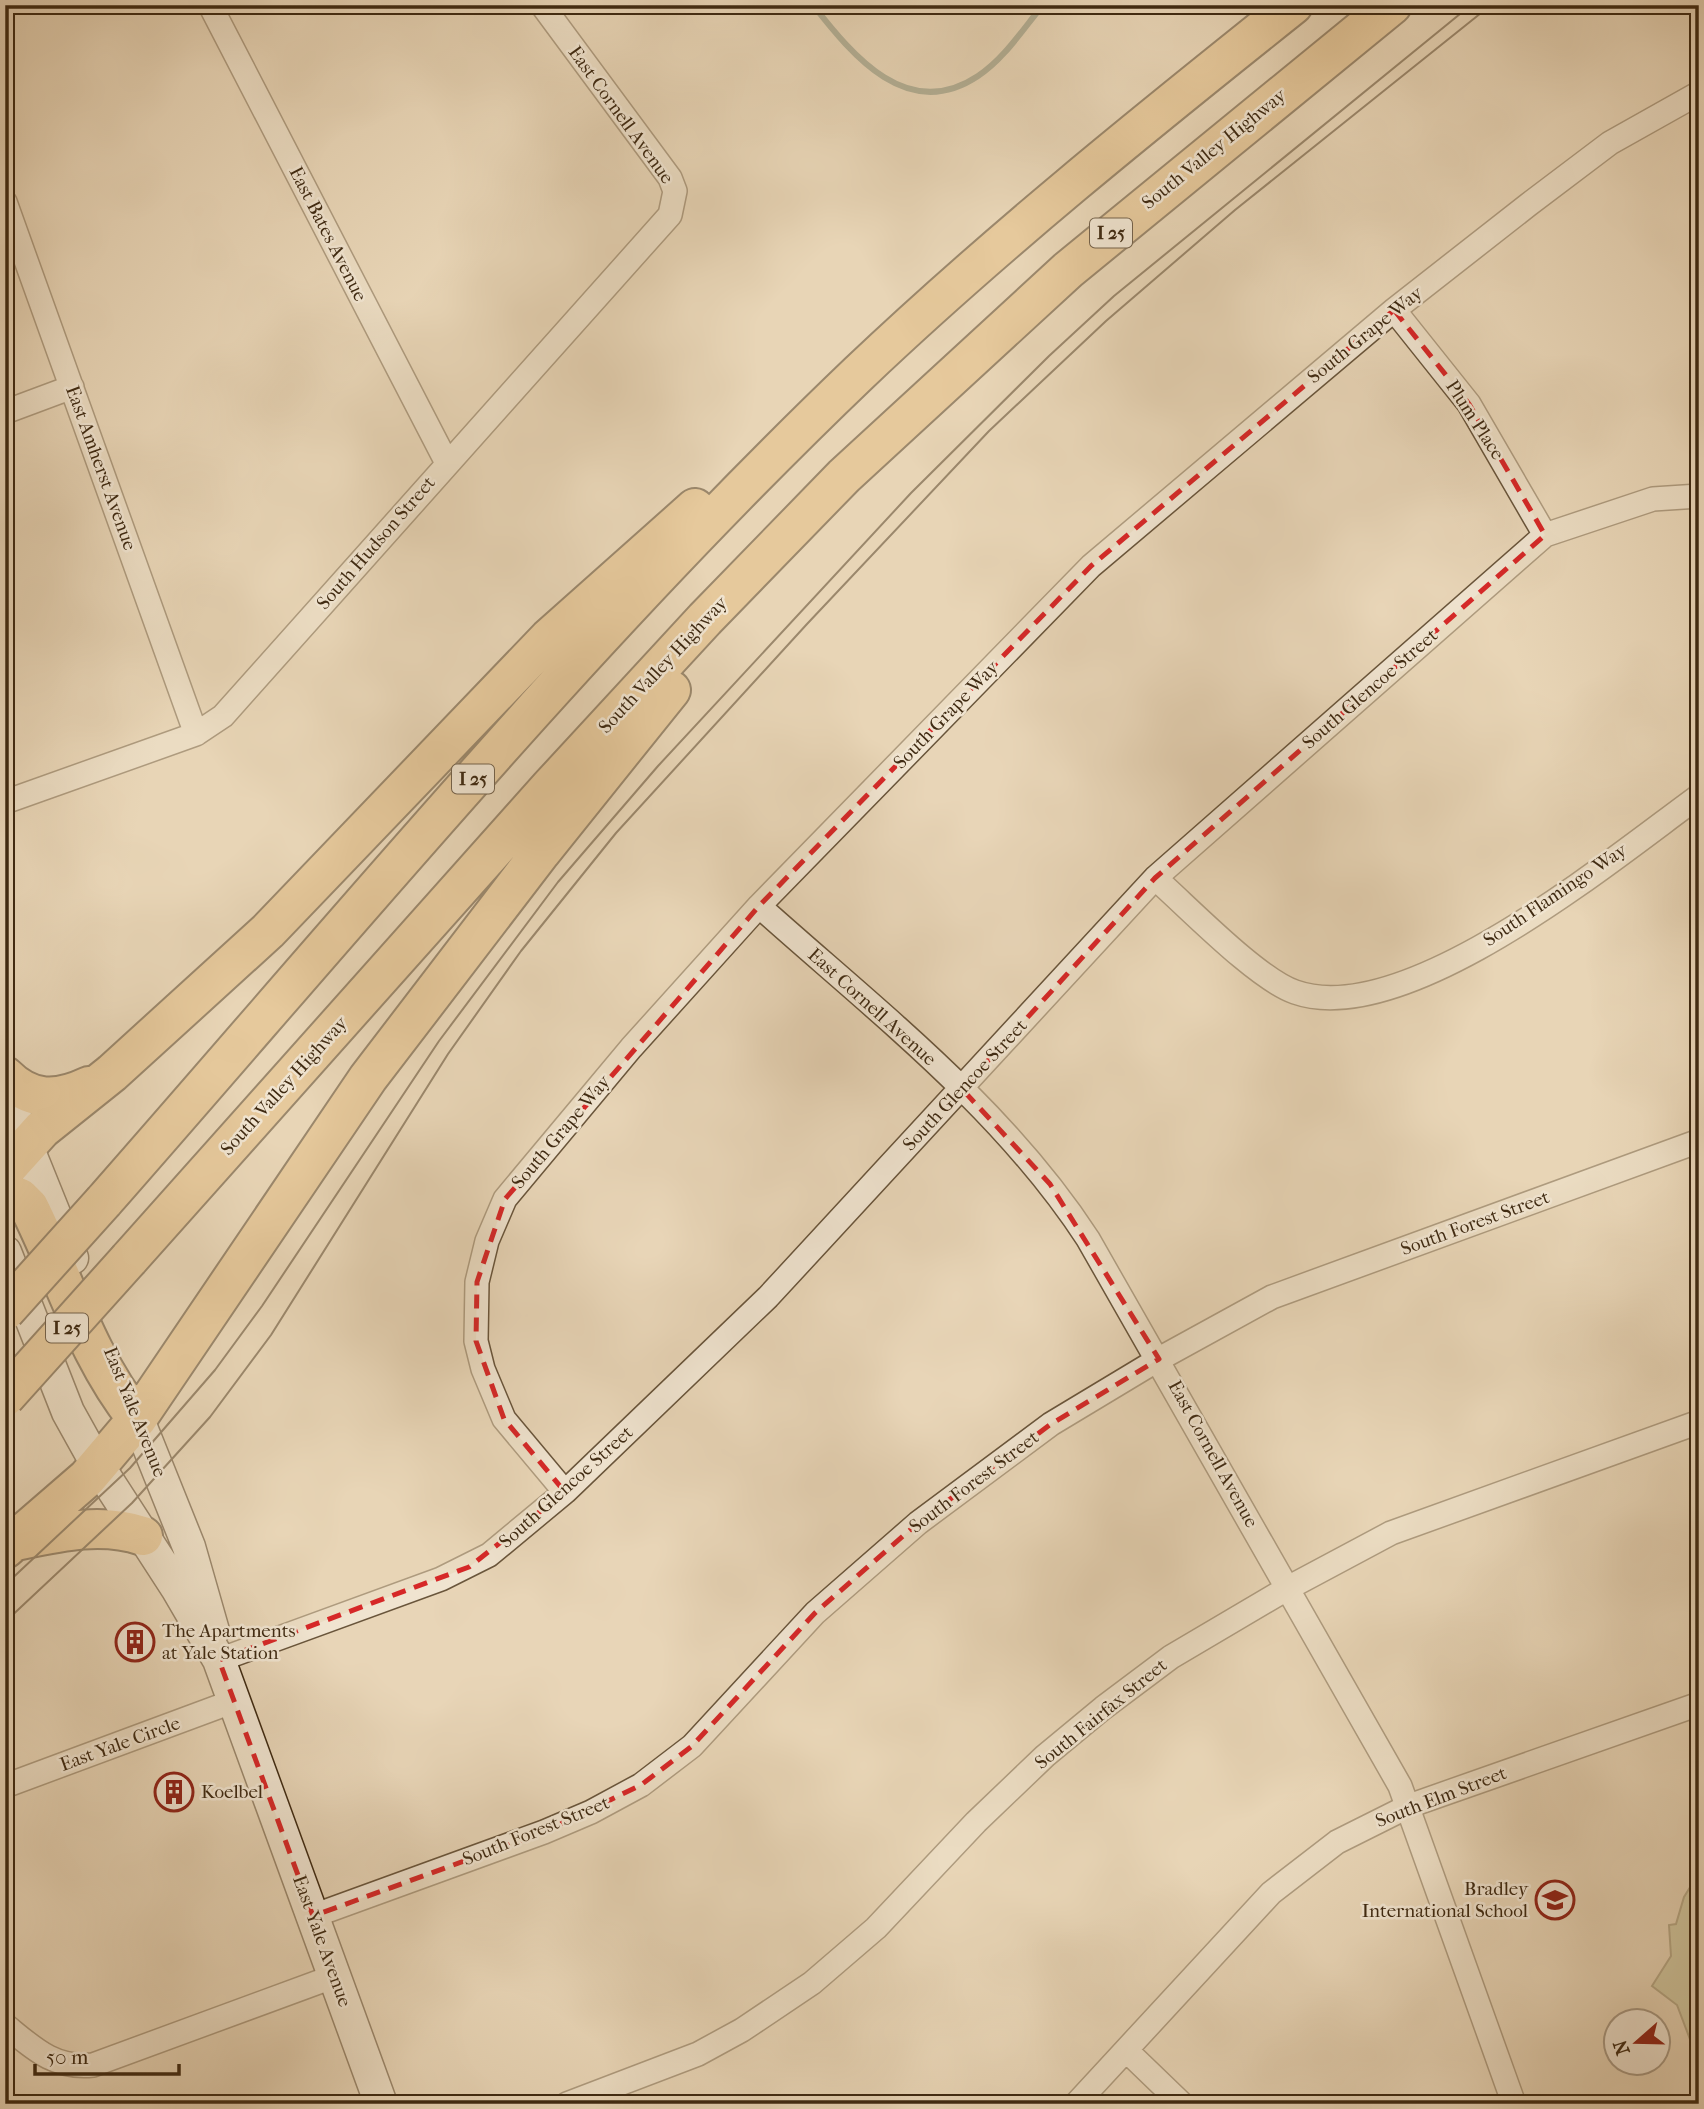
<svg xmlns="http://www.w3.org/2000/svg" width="1704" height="2109" font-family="'IM FELL French Canon',serif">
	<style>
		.green { fill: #babc8c; stroke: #7c734f; stroke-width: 2 }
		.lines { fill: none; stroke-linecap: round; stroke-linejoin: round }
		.stream { stroke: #74806d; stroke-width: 6 }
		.street-casing { stroke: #69553b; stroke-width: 26 }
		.secondary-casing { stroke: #3f2a12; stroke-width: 35 }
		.highway-casing { stroke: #3f2a12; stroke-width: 42 }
		.street { stroke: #f0e4d0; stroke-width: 23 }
		.secondary { stroke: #f0e4d0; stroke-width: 32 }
		.highway { stroke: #e4ba7c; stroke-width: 38 }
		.tram { stroke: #3f2a12; stroke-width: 2 }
		.highway-bridge-casing { stroke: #3f2a12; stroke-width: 42; stroke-linecap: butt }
		.highway-bridge { stroke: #e4ba7c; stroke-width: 38 }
		.marked { fill: none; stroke: #d62828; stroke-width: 5; stroke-dasharray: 14 9; stroke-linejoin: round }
		.labels { text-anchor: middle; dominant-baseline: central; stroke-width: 5; stroke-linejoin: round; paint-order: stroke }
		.shield { fill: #f0e4d0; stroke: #74624b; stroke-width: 2 }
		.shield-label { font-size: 18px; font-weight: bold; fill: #3f2a12 }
		.street-label { font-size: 19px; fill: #3f2a12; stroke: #f0e4d0 }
		.poi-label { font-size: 19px; fill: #3f2a12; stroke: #f0e4d0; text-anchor: start }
	</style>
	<rect width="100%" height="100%" fill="#e8d5b7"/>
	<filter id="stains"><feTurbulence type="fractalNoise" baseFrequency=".00286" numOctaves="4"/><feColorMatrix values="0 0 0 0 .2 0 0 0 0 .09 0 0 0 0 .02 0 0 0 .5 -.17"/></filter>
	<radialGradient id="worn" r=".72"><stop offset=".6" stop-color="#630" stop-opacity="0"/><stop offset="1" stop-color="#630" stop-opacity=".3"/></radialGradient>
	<path class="green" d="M 1699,1873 L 1699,2063 L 1677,2005 L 1652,1986 L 1671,1956 L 1669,1925 L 1676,1924 L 1684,1897 Z"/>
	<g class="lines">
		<path class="stream" d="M 813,5 C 853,56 908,123 978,76 C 1004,59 1023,29 1043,5"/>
		<defs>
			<path id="street" d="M 210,5 L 447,463
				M 5,202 L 196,734
				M 1394,310 L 1469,404 L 1545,535
				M 5,412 L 72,387
				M 5,802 L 196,734 L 223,716 L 670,215 L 675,191 L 670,178 L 542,5
				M 1155,878 C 1188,907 1257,979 1295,992 C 1405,1031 1612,859 1699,796
				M 759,906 C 875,1010 1002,1107 1088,1239 L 1400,1786 L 1514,2104
				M 565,1492 L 504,1419 L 483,1369 L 476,1341 L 477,1282 L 487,1241 L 505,1199 L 631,1048 L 759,906 L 1091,566 L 1394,310 L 1528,205 L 1610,143 L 1699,93
				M 219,1660 L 441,1579 L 489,1555 L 565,1492 L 768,1297 L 1155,878 L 1545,535 L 1653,499 L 1699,496
				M 5,1786 L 234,1701
				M 313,1916 L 544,1832 L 591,1812 L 641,1785 L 692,1746 L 815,1613 L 918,1523 L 1051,1424 L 1159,1359 L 1272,1297 L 1699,1141
				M 5,2025 C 33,2048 54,2069 93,2065 L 335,1976
				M 1127,2051 L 1182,2104
				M 567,2104 L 698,2054 L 742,2030 L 812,1983 L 876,1928 L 976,1822 L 1045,1756 L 1103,1708 L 1171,1657 L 1288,1588 L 1391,1533 L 1699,1422
				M 1076,2104 L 1271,1893 L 1337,1842 L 1409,1806 L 1699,1704"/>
			<path id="secondary" d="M 5,1092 L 72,1258
				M 5,1252 L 68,1412 L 98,1466 L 177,1588 L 219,1660 L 381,2104
				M 130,1400 L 189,1547 L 213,1631"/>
			<path id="highway" d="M 5,1076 C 31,1102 57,1101 89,1086
				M 5,1170 L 42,1129 L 112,1073 L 268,931 L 549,638 L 695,508
				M 5,1192 L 20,1198 L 29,1207 C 65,1279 86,1355 137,1419
				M 104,1201 C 350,921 589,631 859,373 C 996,243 1145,123 1293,5
				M 129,1259 L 550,787 L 705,619 L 844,476 L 1068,270 L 1392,5
				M 16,1541 C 59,1532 101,1522 143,1536
				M 5,1549 L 87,1478 L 137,1419 L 368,1078 L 541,852 L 671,690"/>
		</defs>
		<use href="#street" class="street-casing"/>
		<use href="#secondary" class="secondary-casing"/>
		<use href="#highway" class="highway-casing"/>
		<use href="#street" class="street"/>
		<use href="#secondary" class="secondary"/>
		<use href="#highway" class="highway"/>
		<path class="tram" d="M 5,1585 L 130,1468 L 215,1370 L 262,1306 L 439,1041 L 558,882 L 658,766 L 911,493 L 1049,356 L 1114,296 L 1471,5
			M 5,1622 L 132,1503 L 210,1417 L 271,1335 L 448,1054 L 521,951 L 616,833 L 807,624 L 989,431 L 1106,321 L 1235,210 L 1491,5"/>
		<defs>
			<path id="highway-bridge" d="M 5,1311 L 104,1201
				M 5,1397 L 129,1259"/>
		</defs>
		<use href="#highway-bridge" class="highway-bridge-casing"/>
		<use href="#highway-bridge" class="highway-bridge"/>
	</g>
	<path d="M0 0H1704V2109H0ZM 1394,310 L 1469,404 L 1545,535 L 1155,878 L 962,1089 L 1050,1184 L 1159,1359 L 1051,1424 L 918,1523 L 815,1613 L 692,1746 L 641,1785 L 544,1832 L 313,1916 L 219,1660 L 469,1567 L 565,1492 L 504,1419 L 476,1341 L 477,1282 L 505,1199 L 759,906 L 1091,566 Z" fill="#e8d5b7" fill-opacity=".55" fill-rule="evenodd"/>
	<path class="marked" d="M 1394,310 L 1469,404 L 1545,535 L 1155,878 L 962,1089 L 1050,1184 L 1159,1359 L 1051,1424 L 918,1523 L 815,1613 L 692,1746 L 641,1785 L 544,1832 L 313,1916 L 219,1660 L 469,1567 L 565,1492 L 504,1419 L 476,1341 L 477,1282 L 505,1199 L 759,906 L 1091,566 Z"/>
	<defs>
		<symbol id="building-ring" viewBox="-11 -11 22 22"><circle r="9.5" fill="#f0e4d0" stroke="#8f2418" stroke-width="1.5"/><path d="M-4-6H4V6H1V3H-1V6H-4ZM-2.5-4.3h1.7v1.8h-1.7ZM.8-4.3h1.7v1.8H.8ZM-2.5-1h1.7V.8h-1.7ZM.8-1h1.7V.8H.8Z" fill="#8f2418"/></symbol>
		<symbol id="school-ring" viewBox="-11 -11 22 22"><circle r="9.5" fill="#f0e4d0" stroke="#8f2418" stroke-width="1.5"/><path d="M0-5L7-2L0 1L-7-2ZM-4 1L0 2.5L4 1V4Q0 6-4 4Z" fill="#8f2418"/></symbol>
	</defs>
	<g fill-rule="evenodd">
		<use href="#building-ring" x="113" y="1620" width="44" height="44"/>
		<use href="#building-ring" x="152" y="1770" width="44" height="44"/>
		<use href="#school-ring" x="1533" y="1878" width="44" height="44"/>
	</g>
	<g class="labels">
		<g class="shield">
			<rect x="1090" y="218.5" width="42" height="29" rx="5"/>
			<rect x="452" y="764.5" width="42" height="29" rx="5"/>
			<rect x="46" y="1313.5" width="42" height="29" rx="5"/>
		</g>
		<g class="shield-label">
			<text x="1111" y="233">I 25</text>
			<text x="473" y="779">I 25</text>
			<text x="67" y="1328">I 25</text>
		</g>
		<g class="street-label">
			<text transform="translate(621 115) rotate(54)">East Cornell Avenue</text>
			<text transform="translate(1214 149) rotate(-39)">South Valley Highway</text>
			<text transform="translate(328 234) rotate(63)">East Bates Avenue</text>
			<text transform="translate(1365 335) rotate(-39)">South Grape Way</text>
			<text transform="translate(1475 420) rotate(57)">Plum Place</text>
			<text transform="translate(101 468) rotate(70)">East Amherst Avenue</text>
			<text transform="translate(376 543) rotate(-49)">South Hudson Street</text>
			<text transform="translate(663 665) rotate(-47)">South Valley Highway</text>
			<text transform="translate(1370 689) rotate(-41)">South Glencoe Street</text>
			<text transform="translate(946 715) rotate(-46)">South Grape Way</text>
			<text transform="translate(1555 895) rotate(-34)">South Flamingo Way</text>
			<text transform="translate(872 1007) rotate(42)">East Cornell Avenue</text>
			<text transform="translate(965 1085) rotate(-47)">South Glencoe Street</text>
			<text transform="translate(284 1086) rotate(-48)">South Valley Highway</text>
			<text transform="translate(561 1132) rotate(-50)">South Grape Way</text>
			<text transform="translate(1475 1223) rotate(-20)">South Forest Street</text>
			<text transform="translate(135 1412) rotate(68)">East Yale Avenue</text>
			<text transform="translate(1213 1454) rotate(61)">East Cornell Avenue</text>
			<text transform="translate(974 1482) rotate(-37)">South Forest Street</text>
			<text transform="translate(566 1487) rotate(-42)">South Glencoe Street</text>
			<text transform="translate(1101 1714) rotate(-39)">South Fairfax Street</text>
			<text transform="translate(120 1744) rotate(-20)">East Yale Circle</text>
			<text transform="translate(1441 1797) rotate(-21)">South Elm Street</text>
			<text transform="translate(536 1831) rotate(-22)">South Forest Street</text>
			<text transform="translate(322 1941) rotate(70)">East Yale Avenue</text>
		</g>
		<g class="poi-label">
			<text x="162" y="1631">The Apartments<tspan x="162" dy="22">at Yale Station</tspan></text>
			<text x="201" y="1792">Koelbel</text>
			<text x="1528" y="1889" text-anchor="end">Bradley<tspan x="1528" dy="22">International School</tspan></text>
		</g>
	</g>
	<rect width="1704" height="2109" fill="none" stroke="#e8d5b7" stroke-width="28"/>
	<rect x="7" y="7" width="1690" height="2095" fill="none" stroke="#3f2a12" stroke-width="3.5"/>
	<rect x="14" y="14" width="1676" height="2081" fill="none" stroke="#3f2a12" stroke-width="2"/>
	<g transform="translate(1637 2042) rotate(250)"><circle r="33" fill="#f0e4d0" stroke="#a99a84" stroke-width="2"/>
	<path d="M0-5L12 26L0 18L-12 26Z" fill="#8f2418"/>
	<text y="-10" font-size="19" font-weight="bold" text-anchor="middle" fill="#3f2a12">N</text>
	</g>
	<path d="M35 2064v10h144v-10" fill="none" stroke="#3f2a12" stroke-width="3.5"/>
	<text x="46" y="2064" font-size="21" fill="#3f2a12" stroke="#f0e4d0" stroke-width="5" paint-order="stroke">50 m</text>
	<rect width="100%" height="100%" filter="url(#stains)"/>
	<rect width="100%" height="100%" fill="url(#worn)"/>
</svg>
